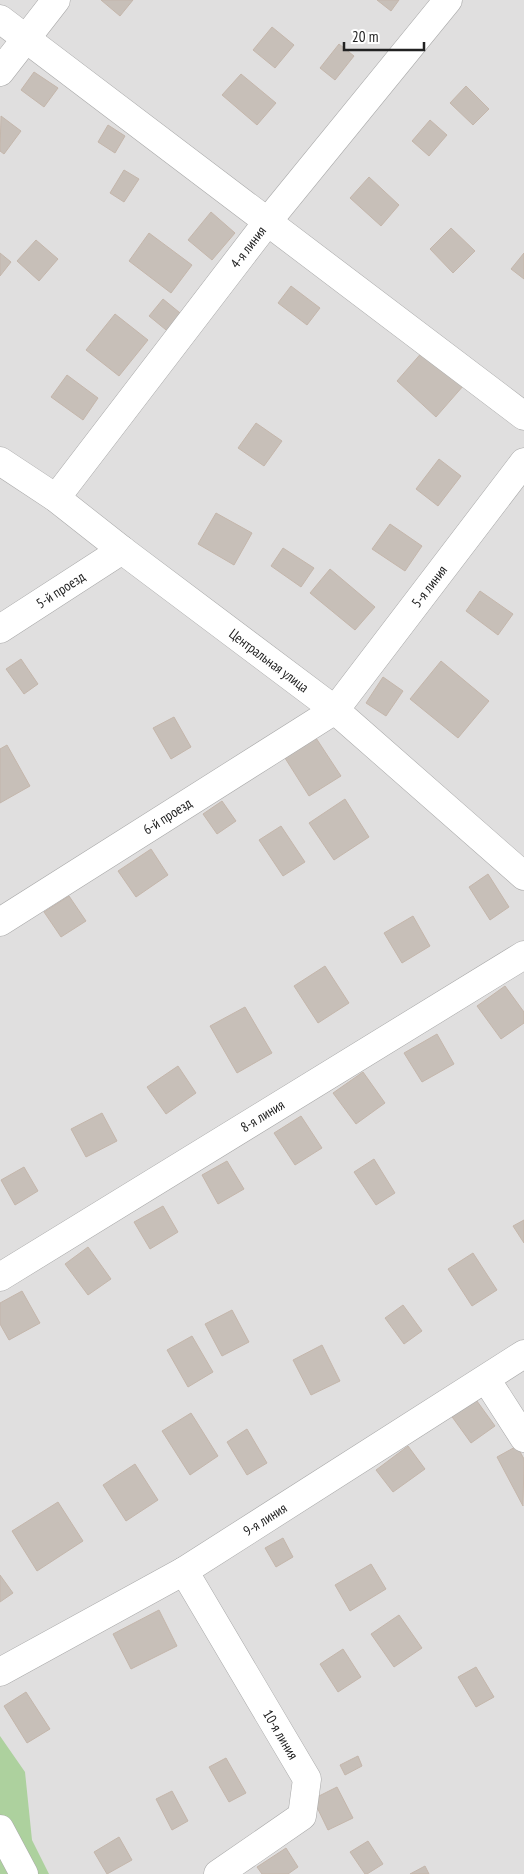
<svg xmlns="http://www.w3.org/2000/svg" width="524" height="1874" font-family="'PT Sans Narrow',sans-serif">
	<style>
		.residential { fill: #e0dfdf }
		.forest { fill: #add19e }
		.building { fill: #c7bfb8; stroke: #c4b6ab }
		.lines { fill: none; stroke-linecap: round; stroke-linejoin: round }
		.minor-casing { stroke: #a9a9a9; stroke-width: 29 }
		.minor { stroke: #fff; stroke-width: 28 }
		.labels { text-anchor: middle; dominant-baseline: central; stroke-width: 5; stroke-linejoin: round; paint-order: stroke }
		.street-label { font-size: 14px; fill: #222; stroke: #fff }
	</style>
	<rect width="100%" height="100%" fill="#f2efe9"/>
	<path class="residential" d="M 0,0 L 524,0 L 524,1874 L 0,1874 Z"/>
	<path class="forest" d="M 0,1736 L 25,1772 L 32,1840 L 49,1874 L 0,1874 Z"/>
	<path class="building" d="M 101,0 L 133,0 L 120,16 Z
		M 377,0 L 399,0 L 391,11 Z
		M 272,27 L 294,45 L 275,68 L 253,50 Z
		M 339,44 L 354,56 L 335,80 L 320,68 Z
		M 34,72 L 58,88 L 44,107 L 21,90 Z
		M 241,74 L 276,103 L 257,125 L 222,95 Z
		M 466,86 L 489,109 L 473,125 L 450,103 Z
		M 1,116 L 21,131 L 4,154 L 0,151 Z
		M 430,120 L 447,135 L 429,156 L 412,141 Z
		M 108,125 L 125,136 L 115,153 L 98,142 Z
		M 124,170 L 139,179 L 124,202 L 110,193 Z
		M 369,177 L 399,205 L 381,226 L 350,198 Z
		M 211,212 L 235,233 L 212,260 L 188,240 Z
		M 451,228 L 475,251 L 453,273 L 430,249 Z
		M 149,233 L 192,265 L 171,293 L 129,261 Z
		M 36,240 L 58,259 L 39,281 L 17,261 Z
		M 0,253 L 11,262 L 0,276 Z
		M 524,253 L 524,279 L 511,269 Z
		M 291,286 L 320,308 L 307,325 L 278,303 Z
		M 163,299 L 185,317 L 171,334 L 149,316 Z
		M 115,314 L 148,340 L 119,376 L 86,350 Z
		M 424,350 L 464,385 L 436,417 L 397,381 Z
		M 67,375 L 98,398 L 83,420 L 51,397 Z
		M 256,423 L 282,441 L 264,466 L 238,448 Z
		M 439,459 L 461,476 L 438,506 L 416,489 Z
		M 216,513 L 252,533 L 234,565 L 198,544 Z
		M 390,524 L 422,546 L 405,571 L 372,549 Z
		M 283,548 L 314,568 L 301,587 L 271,566 Z
		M 330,569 L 375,607 L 355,630 L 310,593 Z
		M 480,591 L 513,614 L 498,635 L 466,611 Z
		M 21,659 L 38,684 L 24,694 L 6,669 Z
		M 441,661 L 489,701 L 458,738 L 410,699 Z
		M 383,677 L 403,691 L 386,716 L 366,703 Z
		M 174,717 L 191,747 L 171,759 L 153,728 Z
		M 316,738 L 341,776 L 309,796 L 285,758 Z
		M 7,745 L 30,786 L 0,803 L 0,749 Z
		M 345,799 L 369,837 L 334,860 L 309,823 Z
		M 222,801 L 236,821 L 217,834 L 203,814 Z
		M 281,826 L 305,862 L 283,876 L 259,840 Z
		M 151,849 L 168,875 L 136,897 L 118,871 Z
		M 488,874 L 509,907 L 490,920 L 469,887 Z
		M 69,896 L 86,921 L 61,937 L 44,912 Z
		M 413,916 L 430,946 L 402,963 L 384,933 Z
		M 325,966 L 349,1003 L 318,1023 L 294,986 Z
		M 505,986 L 524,1012 L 524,1023 L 501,1039 L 477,1006 Z
		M 245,1007 L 272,1053 L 237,1073 L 210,1026 Z
		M 437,1034 L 454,1064 L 422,1082 L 404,1053 Z
		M 178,1066 L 196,1093 L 166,1114 L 147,1087 Z
		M 363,1072 L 385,1103 L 356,1124 L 333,1093 Z
		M 102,1113 L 117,1141 L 86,1157 L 71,1129 Z
		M 301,1116 L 322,1148 L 295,1165 L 274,1133 Z
		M 374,1159 L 395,1193 L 376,1205 L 354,1172 Z
		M 227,1161 L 244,1189 L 218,1204 L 202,1175 Z
		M 24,1167 L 38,1191 L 15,1205 L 1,1180 Z
		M 163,1206 L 178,1232 L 150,1249 L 134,1222 Z
		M 524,1220 L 524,1243 L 513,1226 Z
		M 88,1247 L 111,1279 L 88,1295 L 65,1264 Z
		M 473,1253 L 497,1290 L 472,1306 L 448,1269 Z
		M 22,1291 L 40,1323 L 9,1340 L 0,1324 L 0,1303 Z
		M 403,1305 L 422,1331 L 404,1344 L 385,1318 Z
		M 232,1310 L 249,1342 L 222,1356 L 205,1324 Z
		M 192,1336 L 213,1372 L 188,1387 L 167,1350 Z
		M 322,1345 L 340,1381 L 311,1395 L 293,1360 Z
		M 474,1397 L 495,1426 L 471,1443 L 450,1414 Z
		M 191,1413 L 218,1456 L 190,1475 L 162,1431 Z
		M 247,1429 L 267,1463 L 247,1475 L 227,1442 Z
		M 408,1446 L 425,1469 L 393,1492 L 376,1470 Z
		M 517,1446 L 524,1459 L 523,1506 L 497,1457 Z
		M 135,1464 L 158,1500 L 126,1521 L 103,1485 Z
		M 58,1502 L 83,1541 L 37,1571 L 12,1531 Z
		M 283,1538 L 293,1557 L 276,1567 L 265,1548 Z
		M 371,1564 L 386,1589 L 350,1611 L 335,1585 Z
		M 0,1575 L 13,1593 L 0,1602 Z
		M 159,1610 L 177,1646 L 131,1669 L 113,1634 Z
		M 399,1615 L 422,1648 L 394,1667 L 371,1634 Z
		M 343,1649 L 361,1677 L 338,1692 L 320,1664 Z
		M 476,1667 L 494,1697 L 476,1707 L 458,1677 Z
		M 26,1692 L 50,1729 L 27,1743 L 4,1706 Z
		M 358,1756 L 362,1766 L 345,1775 L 340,1765 Z
		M 226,1758 L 246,1793 L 229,1802 L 209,1767 Z
		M 337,1787 L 353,1818 L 328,1830 L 313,1799 Z
		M 172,1791 L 188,1821 L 172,1830 L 156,1799 Z
		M 119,1837 L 132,1860 L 107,1874 L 94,1852 Z
		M 368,1841 L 383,1864 L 367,1874 L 365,1874 L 350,1852 Z
		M 286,1848 L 298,1867 L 288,1874 L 262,1874 L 257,1867 Z
		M 425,1866 L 429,1874 L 410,1874 Z"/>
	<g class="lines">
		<defs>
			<g id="minor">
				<path d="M 0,19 L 524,416"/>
				<path d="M 0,72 L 56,0"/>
				<path id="s1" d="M 0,461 L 56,498 L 122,550 L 335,710 L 524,876"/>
				<path id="s2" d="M 56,498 L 268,221 L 448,0"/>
				<path id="s3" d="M 0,629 L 122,550"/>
				<path id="s4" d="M 0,922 L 335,710 L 524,462"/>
				<path id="s5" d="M 0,1277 L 524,955"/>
				<path d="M 486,1379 L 524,1438"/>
				<path id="s6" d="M 184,1571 L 307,1779 L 302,1816 L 218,1874"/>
				<path id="s7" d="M 0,1672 L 184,1571 L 524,1354"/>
				<path d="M 0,1829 L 24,1874"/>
			</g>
		</defs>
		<use href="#minor" class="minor-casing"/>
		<use href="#minor" class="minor"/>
	</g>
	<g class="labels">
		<g class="street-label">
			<text stroke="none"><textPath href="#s2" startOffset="316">4-я линия</textPath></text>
			<text stroke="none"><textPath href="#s4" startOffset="552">5-я линия</textPath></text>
			<text stroke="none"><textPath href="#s3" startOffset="72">5-й проезд</textPath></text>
			<text stroke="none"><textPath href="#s1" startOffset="335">Центральная улица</textPath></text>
			<text stroke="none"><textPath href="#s4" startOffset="198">6-й проезд</textPath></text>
			<text stroke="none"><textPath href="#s5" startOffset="308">8-я линия</textPath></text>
			<text stroke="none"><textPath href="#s7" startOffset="306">9-я линия</textPath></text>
			<text stroke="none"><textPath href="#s6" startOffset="190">10-я линия</textPath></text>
		</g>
	</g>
	<path d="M344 42v8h80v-8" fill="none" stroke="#222222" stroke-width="2.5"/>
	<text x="352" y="42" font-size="15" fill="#222222" stroke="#ffffff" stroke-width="4" paint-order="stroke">20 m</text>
</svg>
